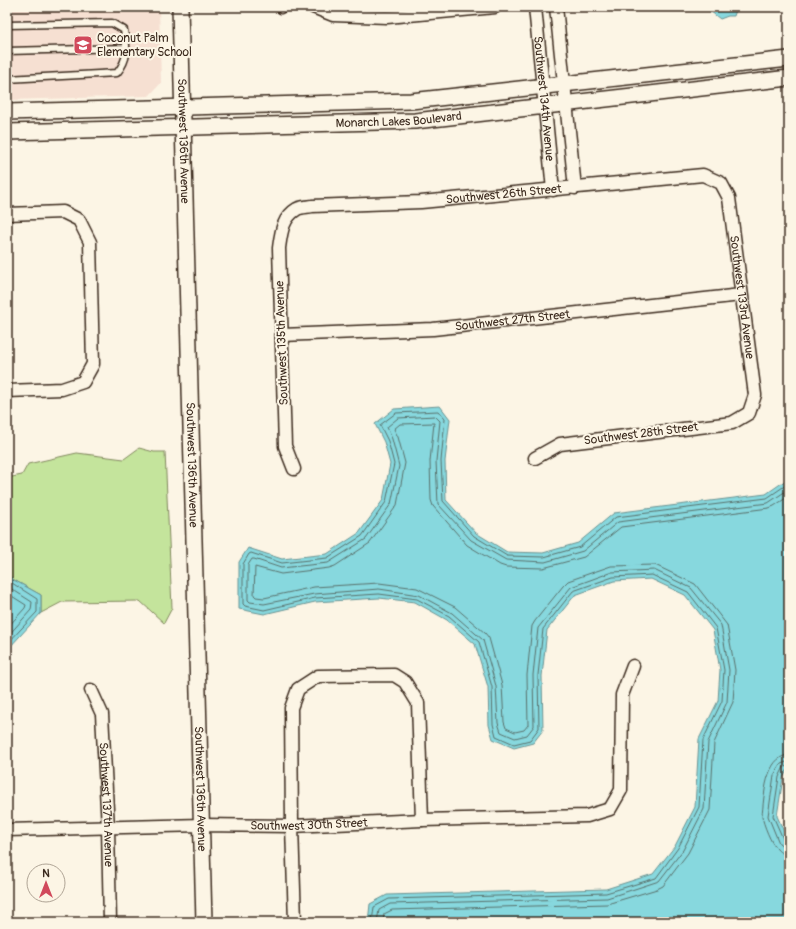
<svg xmlns="http://www.w3.org/2000/svg" width="796" height="929" font-family="Pangolin,sans-serif">
	<style>
		.built { fill: #f6e0d2 }
		.green { fill: #c4e49c; stroke: #80875d }
		.water { fill: #87d8de; stroke: #699291 }
		.lines { fill: none; stroke-linecap: round; stroke-linejoin: round }
		.shore { stroke: #59706b; stroke-width: 1 }
		.service-casing { stroke: #3b2a1e; stroke-width: 9 }
		.minor-casing { stroke: #3b2a1e; stroke-width: 15 }
		.tertiary-casing { stroke: #3b2a1e; stroke-width: 18 }
		.service { stroke: #fcf5e5; stroke-width: 6 }
		.minor { stroke: #fcf5e5; stroke-width: 12 }
		.tertiary { stroke: #fcf5e5; stroke-width: 15 }
		.labels { text-anchor: middle; dominant-baseline: central; stroke-width: 4; stroke-linejoin: round; paint-order: stroke }
		.poi-label { font-size: 12px; fill: #3b2a1e; stroke: #fcf5e5; text-anchor: start }
		.street-label { font-size: 12px; fill: #3b2a1e; stroke: #fcf5e5 }
	</style>
	<rect width="100%" height="100%" fill="#fcf5e5"/>
	<filter id="ink" filterUnits="userSpaceOnUse"><feTurbulence type="fractalNoise" baseFrequency=".025" numOctaves="2"/><feDisplacementMap in="SourceGraphic" scale="8" xChannelSelector="R" yChannelSelector="G"/><feConvolveMatrix kernelMatrix="1 2 1 2 8 2 1 2 1" color-interpolation-filters="sRGB"/></filter>
	<g filter="url(#ink)">
		<path class="built" d="M 7,7 L 159,7 L 161,83 L 149,96 L 7,100 Z"/>
		<path class="green" d="M 139,448 L 154,452 L 165,452 L 172,608 L 164,623 L 140,601 L 62,602 L 41,613 L 41,595 L 14,580 L 7,573 L 7,478 L 22,475 L 28,464 L 77,453 L 124,459 Z"/>
		<path class="water" d="M 705,7 L 737,7 L 734,16 L 728,16 L 720,19 Z
			M 440,406 L 450,419 L 445,461 L 446,500 L 476,533 L 507,552 L 543,553 L 578,543 L 614,513 L 766,494 L 789,478 L 789,767 L 783,778 L 777,816 L 789,843 L 789,922 L 368,922 L 370,904 L 387,895 L 606,889 L 653,874 L 675,846 L 695,807 L 699,739 L 718,701 L 720,670 L 713,630 L 685,595 L 651,579 L 614,581 L 575,595 L 547,630 L 542,676 L 543,730 L 533,743 L 514,748 L 493,739 L 489,725 L 488,687 L 475,644 L 447,620 L 415,602 L 379,598 L 315,602 L 264,614 L 239,609 L 239,562 L 248,548 L 282,559 L 327,554 L 359,533 L 383,500 L 390,464 L 384,442 L 375,424 L 394,409 Z
			M 7,573 L 14,580 L 41,595 L 41,613 L 9,648 L 7,666 Z"/>
		<g class="lines">
			<path class="shore" d="M 7,579 L 12,583 L 37,599 L 37,612 L 7,644
				M 7,586 L 32,602 L 31,610 L 7,637
				M 7,593 L 26,605 L 25,608 L 7,628
				M 789,755 C 765,756 764,798 762,816 C 763,823 771,844 777,849 C 780,853 784,854 789,854
				M 789,761 L 781,764 L 774,775 L 768,816 L 779,843 L 784,847 L 789,848
				M 789,766 L 784,767 L 779,777 L 773,816 L 784,841 L 789,843
				M 372,922 L 374,907 L 389,899 L 606,893 L 656,878 L 678,848 L 699,807 L 703,740 L 722,701 L 724,670 L 716,628 L 688,592 L 652,575 L 613,577 L 573,591 L 543,629 L 538,675 L 539,728 L 530,740 L 514,744 L 496,736 L 493,724 L 492,687 L 479,642 L 449,616 L 417,599 L 379,594 L 315,598 L 264,610 L 245,606 L 243,604 L 243,564 L 249,554 L 251,553 L 282,563 L 327,558 L 362,536 L 386,502 L 394,464 L 388,441 L 380,425 L 396,413 L 438,411 L 445,419 L 441,461 L 443,501 L 474,536 L 507,556 L 544,557 L 580,547 L 616,517 L 767,498 L 789,483
				M 377,922 L 379,910 L 390,904 L 607,898 L 659,881 L 683,850 L 704,809 L 708,742 L 727,702 L 729,670 L 721,625 L 691,588 L 654,570 L 612,572 L 571,587 L 538,628 L 533,675 L 534,726 L 527,735 L 515,738 L 501,732 L 498,723 L 496,686 L 483,640 L 452,613 L 419,595 L 379,589 L 314,594 L 264,604 L 250,602 L 248,600 L 248,565 L 252,559 L 254,559 L 281,568 L 328,563 L 366,539 L 391,504 L 399,466 L 392,439 L 387,427 L 398,418 L 435,416 L 440,421 L 436,461 L 438,504 L 471,540 L 506,560 L 545,562 L 583,551 L 618,522 L 768,503 L 789,489
				M 383,922 L 384,914 L 392,910 L 607,904 L 657,889 L 663,886 L 688,853 L 710,810 L 714,743 L 733,702 L 735,670 L 727,625 L 695,584 L 655,565 L 611,566 L 568,581 L 563,586 L 535,621 L 532,626 L 527,675 L 528,725 L 524,730 L 515,732 L 506,728 L 504,722 L 502,685 L 489,638 L 485,633 L 455,607 L 417,588 L 379,583 L 314,587 L 264,598 L 256,597 L 254,595 L 255,567 L 281,574 L 329,568 L 335,566 L 370,543 L 397,505 L 405,463 L 398,437 L 394,429 L 400,424 L 434,423 L 430,461 L 431,500 L 433,506 L 467,545 L 500,565 L 506,567 L 543,568 L 584,557 L 621,527 L 769,508 L 774,506 L 789,496"/>
			<defs>
				<path id="service" d="M 281,10 L 285,7
					M 7,25 L 112,23 L 124,30 C 127,48 129,58 117,73 L 7,79
					M 7,51 L 126,48"/>
				<g id="minor">
					<path d="M 313,7 L 333,15 L 387,17 L 495,7"/>
					<path id="s1" d="M 535,7 L 553,190"/>
					<path d="M 556,7 L 575,188"/>
					<path d="M 7,214 L 63,212 L 79,220 L 90,242 L 93,364 L 83,382 L 62,389 L 7,391"/>
					<path id="s2" d="M 282,335 L 433,329 L 741,295"/>
					<path id="s3" d="M 294,469 L 285,446 L 279,248 C 281,234 282,218 297,209 C 301,207 307,207 312,206 L 421,202 L 703,175 L 721,183 L 729,198 L 755,395 L 749,413 L 732,423 L 560,444 L 535,458"/>
					<path id="s4" d="M 91,690 L 102,714 L 108,828 L 110,922"/>
					<path id="s5" d="M 7,830 L 202,825 L 292,826 L 422,820 L 587,816 L 610,809 L 621,790 L 622,695 L 633,666"/>
					<path d="M 295,922 L 292,826 L 291,708 L 298,689 L 318,676 L 394,675 L 405,682 L 418,703 L 422,820"/>
				</g>
				<g id="tertiary">
					<path id="s6" d="M 180,7 L 204,922"/>
					<path d="M 7,112 L 411,101 L 789,59"/>
					<path id="s7" d="M 7,132 L 415,121 L 789,78"/>
				</g>
			</defs>
			<use href="#service" class="service-casing"/>
			<use href="#minor" class="minor-casing"/>
			<use href="#tertiary" class="tertiary-casing"/>
			<use href="#service" class="service"/>
			<use href="#minor" class="minor"/>
			<use href="#tertiary" class="tertiary"/>
		</g>
	</g>
	<defs>
		<symbol id="school-square" viewBox="-11 -11 22 22"><rect x="-9" y="-9" width="18" height="18" rx="4" fill="#d1495b" stroke="#fcf5e5"/><path d="M0-5L7-2L0 1L-7-2ZM-4 1L0 2.5L4 1V4Q0 6-4 4Z" fill="#fff"/></symbol>
	</defs>
	<g fill-rule="evenodd">
		<use href="#school-square" x="72" y="34" width="22" height="22"/>
	</g>
	<g class="labels">
		<g class="poi-label">
			<text x="97" y="38">Coconut Palm<tspan x="97" dy="14">Elementary School</tspan></text>
		</g>
		<g class="street-label">
			<text stroke="none"><textPath href="#s1" startOffset="92">Southwest 134th Avenue</textPath></text>
			<text stroke="none"><textPath href="#s7" startOffset="392">Monarch Lakes Boulevard</textPath></text>
			<text stroke="none"><textPath href="#s6" startOffset="134">Southwest 136th Avenue</textPath></text>
			<text stroke="none"><textPath href="#s3" startOffset="475">Southwest 26th Street</textPath></text>
			<text stroke="none"><textPath href="#s3" startOffset="812">Southwest 133rd Avenue</textPath></text>
			<text stroke="none"><textPath href="#s2" startOffset="231">Southwest 27th Street</textPath></text>
			<text transform="translate(282 343) rotate(-92)">Southwest 135th Avenue</text>
			<text transform="translate(641 434) rotate(-7)">Southwest 28th Street</text>
			<text stroke="none"><textPath href="#s6" startOffset="458">Southwest 136th Avenue</textPath></text>
			<text stroke="none"><textPath href="#s6" startOffset="782">Southwest 136th Avenue</textPath></text>
			<text stroke="none"><textPath href="#s4" startOffset="117">Southwest 137th Avenue</textPath></text>
			<text stroke="none"><textPath href="#s5" startOffset="302">Southwest 30th Street</textPath></text>
		</g>
	</g>
	<rect width="796" height="929" fill="none" stroke="#fcf5e5" stroke-width="24"/>
	<rect x="12" y="12" width="772" height="905" fill="none" stroke="#3b2a1e" stroke-width="1.5" filter="url(#ink)"/>
	<g transform="translate(46 883)"><circle r="19" fill="#fcf5e5" stroke="#afa495"/>
	<path d="M0-3L7 15L0 10L-7 15Z" fill="#d1495b"/>
	<text y="-6" font-size="11" font-weight="bold" text-anchor="middle" fill="#3b2a1e">N</text>
	</g>
</svg>
